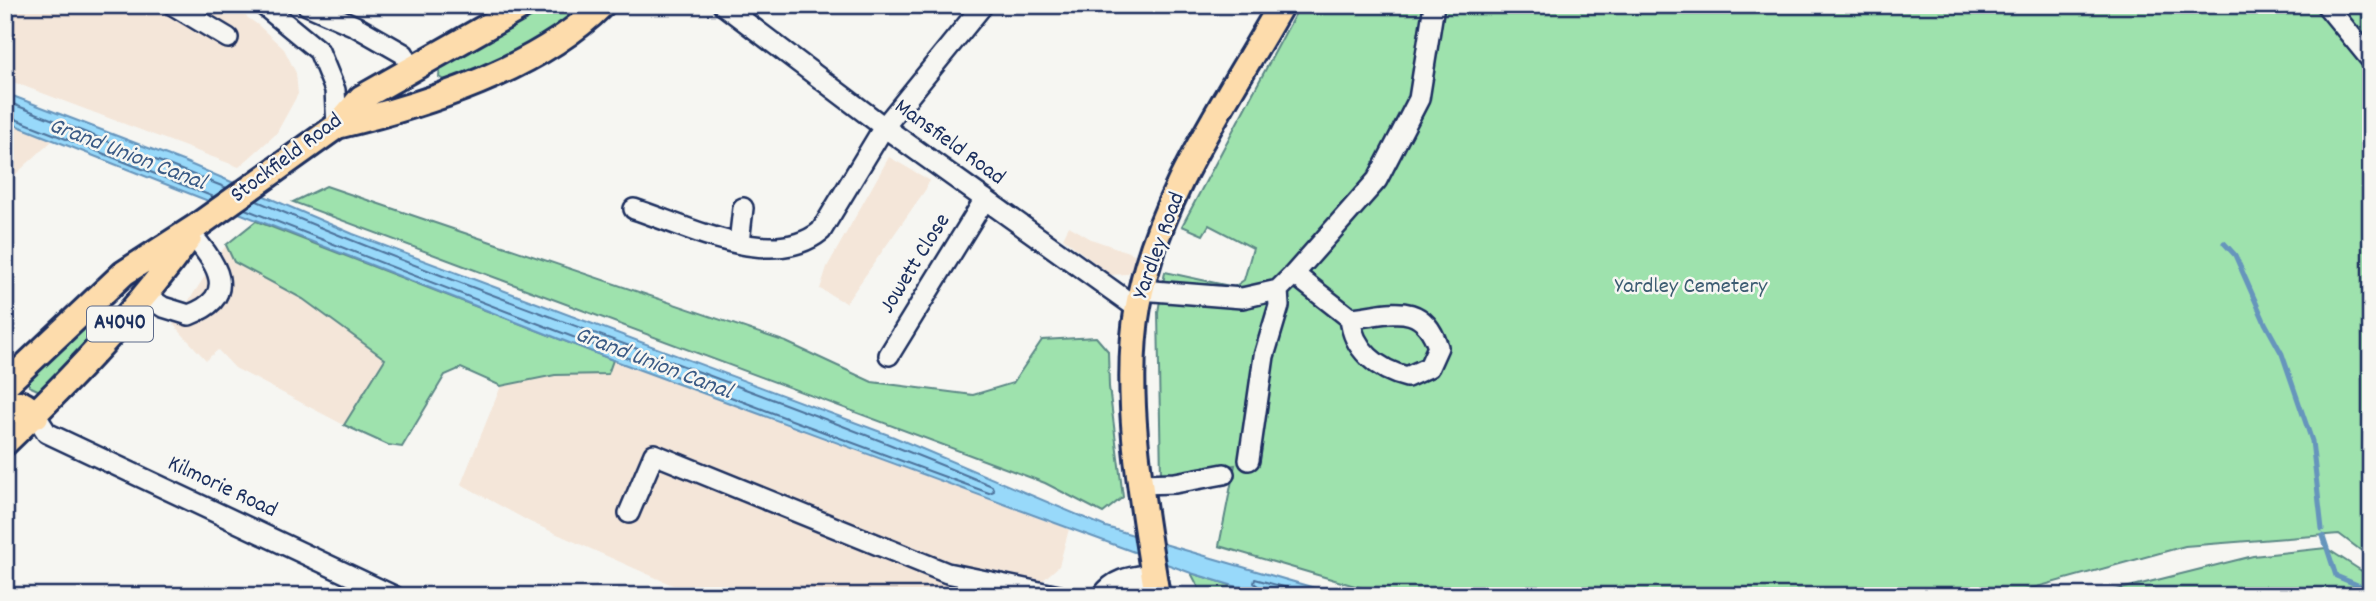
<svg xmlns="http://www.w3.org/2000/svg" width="2376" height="601" font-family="Dekko,sans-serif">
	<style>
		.built { fill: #f4e6d9 }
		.green { fill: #9ee2ad; stroke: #5c8886; stroke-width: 2 }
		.water { fill: #98d9fa; stroke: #6695bc; stroke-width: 2 }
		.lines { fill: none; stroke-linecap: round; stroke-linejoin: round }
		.shore { stroke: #4d739c; stroke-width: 2 }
		.stream { stroke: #6695bc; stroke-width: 5 }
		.minor-casing { stroke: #1b2f5e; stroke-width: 24 }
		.major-casing { stroke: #1b2f5e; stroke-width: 30 }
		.minor { stroke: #f6f6f2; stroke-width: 19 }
		.major { stroke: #fddcac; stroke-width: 24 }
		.labels { text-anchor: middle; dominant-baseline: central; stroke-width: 5; stroke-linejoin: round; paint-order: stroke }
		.shield { fill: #f6f6f2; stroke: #5d6b8a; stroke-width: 2 }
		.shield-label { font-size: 21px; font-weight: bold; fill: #1b2f5e }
		.street-label { font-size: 23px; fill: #1b2f5e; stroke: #f6f6f2 }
		.park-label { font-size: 23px; fill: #3c5c72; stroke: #f6f6f2 }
		.water-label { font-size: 24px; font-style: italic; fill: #3a5a85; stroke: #f6f6f2 }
	</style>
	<rect width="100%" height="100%" fill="#f6f6f2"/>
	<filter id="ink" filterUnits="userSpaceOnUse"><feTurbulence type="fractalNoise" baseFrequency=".0143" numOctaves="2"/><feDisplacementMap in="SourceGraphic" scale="14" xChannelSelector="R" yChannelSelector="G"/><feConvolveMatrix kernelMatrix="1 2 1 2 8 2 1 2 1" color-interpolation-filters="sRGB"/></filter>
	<g filter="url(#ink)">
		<path class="built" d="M 5,5 L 230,5 L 258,25 L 284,49 L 296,73 L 298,94 L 276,134 L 239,167 L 5,79 Z
			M 5,121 L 53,140 L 5,184 Z
			M 889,157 L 929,180 L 926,189 L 846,303 L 820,289 L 827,267 Z
			M 1069,226 L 1091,239 L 1140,256 L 1134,269 L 1126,274 L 1110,275 L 1063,238 Z
			M 226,245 L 234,262 L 303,299 L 386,359 L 344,425 L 235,368 L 218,350 L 206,360 L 173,324 Z
			M 613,360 L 1069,529 L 1059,566 L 1025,596 L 697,596 L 530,522 L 461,484 L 501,386 L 555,375 L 608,374 Z"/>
		<path class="green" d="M 544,5 L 587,5 C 543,38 498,67 444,80 L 439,77 L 440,67 Z
			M 1300,5 L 2371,5 L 2371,558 L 2339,534 L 2185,546 L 2004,596 L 1389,596 L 1219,546 L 1235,465 L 1161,476 L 1158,312 L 1165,272 L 1234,287 L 1244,280 L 1253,248 L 1209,225 L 1203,235 L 1182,226 Z
			M 326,186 L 786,342 L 872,382 L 973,395 L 1013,383 L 1042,340 L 1096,337 L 1108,351 L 1109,387 L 1123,497 L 1103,513 L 1045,483 L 293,202 Z
			M 256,221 L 613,360 L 608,374 L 555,375 L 501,386 L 461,368 L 445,375 L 402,447 L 388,445 L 344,425 L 385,359 L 303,299 L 234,262 L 226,245 Z
			M 88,319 L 98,319 L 104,331 L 42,392 L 29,386 L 29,381 Z
			M 2326,548 L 2371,577 L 2371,596 L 2093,596 L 2253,556 Z
			M 1191,573 L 1267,596 L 1203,596 Z"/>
		<path class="water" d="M 5,93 L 185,162 L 353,234 L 894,437 L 1106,527 L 1342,596 L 1267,596 L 1191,573 L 613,360 L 5,121 Z"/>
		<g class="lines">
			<path class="shore" d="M 5,101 L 227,188
				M 5,115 L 214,197
				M 245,209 C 492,307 740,402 989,493 L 994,491 L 992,486 C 749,384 498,304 257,201
				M 1264,596 L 1262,589 L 1254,583 L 1255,579 L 1317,596"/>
			<path class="stream" d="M 2224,243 L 2235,255 L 2265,323 L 2282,354 L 2312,441 L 2322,529
				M 2323,536 L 2336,576 L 2360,586 L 2359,596"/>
			<defs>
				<path id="minor" d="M 173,5 L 228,38
					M 263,5 L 319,51 L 335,90 L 337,126
					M 307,5 L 355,26 L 404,54 L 411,70
					M 723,5 L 884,127 L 1137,308
					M 2326,5 L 2371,60
					M 634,209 C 687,226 772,271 821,231 L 884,127 L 983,5
					M 739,243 L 743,208
					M 1294,274 L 1350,318 C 1388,315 1422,298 1438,347 L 1429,367 L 1407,377 C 1378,370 1353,350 1350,318
					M 1141,290 L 1242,298 L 1278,290 L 1294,274 L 1377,180 L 1419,99 L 1434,5
					M 146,296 L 163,307 L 189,315 C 240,296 217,263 191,234
					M 889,355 L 985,199
					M 36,416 L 47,433 L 394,596
					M 1249,460 L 1264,356 L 1279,306 L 1278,290
					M 1140,484 L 1175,483 L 1224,474
					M 629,513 L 654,454 L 947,573 L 1059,596
					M 1102,596 C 1115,577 1133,577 1154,574"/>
				<path id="major" d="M 337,126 C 425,105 537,70 602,5
					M 5,385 L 124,273 L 197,226 L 337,126 L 361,98 L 525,5
					M 5,405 C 19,399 27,405 36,416
					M 5,443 C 71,379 135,313 189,238
					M 1157,596 C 1143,507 1122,394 1138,306 C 1157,197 1228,99 1281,5"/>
			</defs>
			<use href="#minor" class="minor-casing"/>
			<use href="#major" class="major-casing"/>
			<use href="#minor" class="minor"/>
			<use href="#major" class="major"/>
		</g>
	</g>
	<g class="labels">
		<rect class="shield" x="87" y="306.5" width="66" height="35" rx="5"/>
		<g class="shield-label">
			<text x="120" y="324">A4040</text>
		</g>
		<g class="street-label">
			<text transform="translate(949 143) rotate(36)">Mansfield Road</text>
			<text transform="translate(287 159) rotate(-37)">Stockfield Road</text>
			<text transform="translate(1160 246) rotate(-70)">Yardley Road</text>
			<text transform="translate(916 264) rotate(-58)">Jowett Close</text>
			<text transform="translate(222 488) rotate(25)">Kilmorie Road</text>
		</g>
		<g class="park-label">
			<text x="1691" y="287">Yardley Cemetery</text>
		</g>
		<g class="water-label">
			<text transform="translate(127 155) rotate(21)">Grand Union Canal</text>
			<text transform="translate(653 364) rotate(21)">Grand Union Canal</text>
		</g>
	</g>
	<rect width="2376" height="601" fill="none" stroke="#f6f6f2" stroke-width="28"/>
	<rect x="14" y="14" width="2348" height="573" fill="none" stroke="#1b2f5e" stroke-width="2.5" filter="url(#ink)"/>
</svg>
